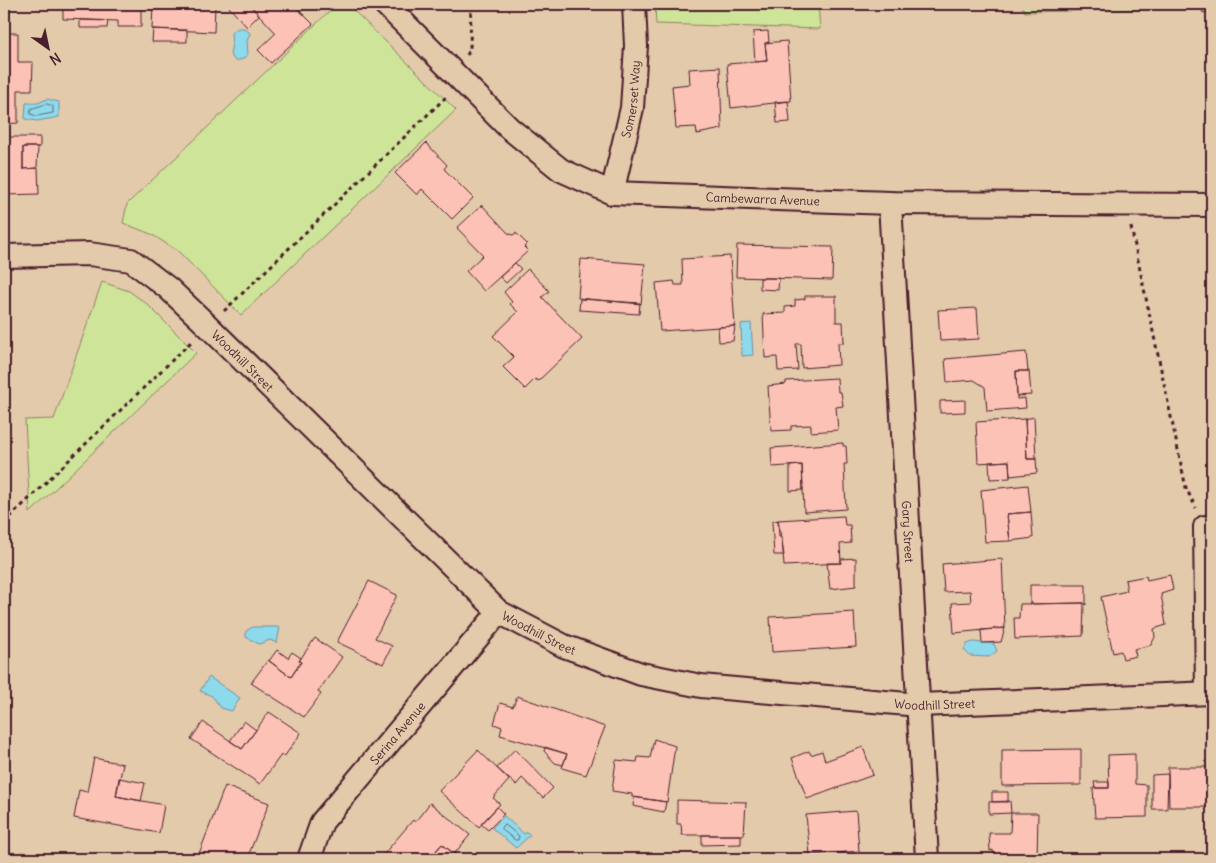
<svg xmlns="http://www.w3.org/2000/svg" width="1216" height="863" font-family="Delius,sans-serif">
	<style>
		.green { fill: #cee499; stroke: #8c8262 }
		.water { fill: #8ddaec; stroke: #728f9f }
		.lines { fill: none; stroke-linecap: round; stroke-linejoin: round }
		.shore { stroke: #656a78; stroke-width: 1 }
		.building { fill: #fcc2b5; stroke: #4a1f2b }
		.street-casing { stroke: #4a1f2b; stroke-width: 26 }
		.path { stroke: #4a1f2b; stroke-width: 3; stroke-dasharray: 4 4; stroke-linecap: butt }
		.street { stroke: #e3caab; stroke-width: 22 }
		.labels { text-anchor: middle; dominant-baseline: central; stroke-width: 4; stroke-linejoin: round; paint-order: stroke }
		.street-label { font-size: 12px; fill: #4a1f2b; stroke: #e3caab }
	</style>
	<rect width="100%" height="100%" fill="#e3caab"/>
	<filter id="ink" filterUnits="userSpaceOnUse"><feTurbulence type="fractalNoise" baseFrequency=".02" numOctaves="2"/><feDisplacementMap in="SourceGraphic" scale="10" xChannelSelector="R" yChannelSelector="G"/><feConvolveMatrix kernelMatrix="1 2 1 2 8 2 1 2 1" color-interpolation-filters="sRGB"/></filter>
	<g filter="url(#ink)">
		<path class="green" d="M 337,4 L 347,4 L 456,110 L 241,315 L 178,251 L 151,234 L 123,223 L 127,204 Z
			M 655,4 L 818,4 L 820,29 L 656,24 Z
			M 1021,4 L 1148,4 L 1150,9 L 1025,12 Z
			M 102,282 L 129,291 L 147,304 L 196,353 L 30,513 L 25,420 L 54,419 Z"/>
		<path class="water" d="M 238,28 L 244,28 L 250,33 L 247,41 L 248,54 L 243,59 L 235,61 L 230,54 L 232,44 L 231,33 Z
			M 47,99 L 59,102 L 59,117 L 37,121 L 25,119 L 26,103 L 38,103 Z
			M 751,323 L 753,355 L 742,356 L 741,324 Z
			M 253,627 L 280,627 L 277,643 L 270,640 L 259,644 L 246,637 L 246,631 Z
			M 973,642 L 994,644 L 997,651 L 989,657 L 970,656 L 964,650 L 967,644 Z
			M 209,677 L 240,698 L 232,711 L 221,708 L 212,696 L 200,691 Z
			M 504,816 L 524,834 L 527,832 L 530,835 L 516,848 L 492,828 Z"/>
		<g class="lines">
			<path class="shore" d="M 47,104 L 53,106 L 53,113 L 37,116 L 30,114 L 31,109 Z
				M 504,824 L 519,836 L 518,840 L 515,840 L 501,829 Z"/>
		</g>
		<path class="building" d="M 63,4 L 141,4 L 141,27 L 118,27 L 118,21 L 63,19 Z
			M 153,4 L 215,4 L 214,32 L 152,29 Z
			M 232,4 L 249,4 L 259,15 L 247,27 L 229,7 Z
			M 249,4 L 293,4 L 313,24 L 271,63 L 258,50 L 276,33 Z
			M 1201,4 L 1212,4 L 1212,11 L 1203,13 Z
			M 80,20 L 108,21 L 107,28 L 80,28 Z
			M 153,29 L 187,30 L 187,42 L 152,42 Z
			M 768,31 L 769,42 L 765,43 L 767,61 L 755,62 L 753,32 Z
			M 4,33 L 18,33 L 18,62 L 33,62 L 32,90 L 18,90 L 18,123 L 4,124 Z
			M 787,41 L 791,101 L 731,108 L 727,64 L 767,61 L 765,43 Z
			M 720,67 L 722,129 L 697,134 L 696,127 L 676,128 L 672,86 L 690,84 L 689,69 Z
			M 788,101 L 790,122 L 777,123 L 775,102 Z
			M 4,137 L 40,137 L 40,147 L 23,147 L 23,169 L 38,168 L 39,194 L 4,195 Z
			M 426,143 L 447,165 L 444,169 L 473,198 L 452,219 L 422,189 L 417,195 L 395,173 Z
			M 23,147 L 38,147 L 37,168 L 23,169 Z
			M 482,205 L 508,233 L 513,235 L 516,233 L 527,244 L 524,247 L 528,251 L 484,291 L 466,271 L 483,255 L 457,228 Z
			M 737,245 L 833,247 L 832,280 L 736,277 Z
			M 730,256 L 735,326 L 660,331 L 656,283 L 674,281 L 675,285 L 683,285 L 682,259 Z
			M 581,259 L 645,264 L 641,304 L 578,298 Z
			M 515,263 L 521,269 L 506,283 L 500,277 Z
			M 528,269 L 549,291 L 542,297 L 582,339 L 538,381 L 535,379 L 525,389 L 503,367 L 514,357 L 493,336 L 518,312 L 510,304 L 512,302 L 504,292 Z
			M 760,278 L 779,278 L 778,290 L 760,289 Z
			M 805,296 L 836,296 L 836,322 L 843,322 L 844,343 L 838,343 L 839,365 L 802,368 L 801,344 L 796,344 L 798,370 L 778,371 L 777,357 L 765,358 L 763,314 L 785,313 L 785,307 L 795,306 L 795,300 L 805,299 Z
			M 580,299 L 640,303 L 639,314 L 579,310 Z
			M 977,308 L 979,339 L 940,341 L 938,310 Z
			M 735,326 L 733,341 L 719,342 L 718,327 Z
			M 1026,352 L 1028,371 L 1016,371 L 1017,399 L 1025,398 L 1026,408 L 987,411 L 985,387 L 974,380 L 947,382 L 945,359 Z
			M 1016,371 L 1029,371 L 1031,395 L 1017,396 Z
			M 837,378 L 838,392 L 841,392 L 843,406 L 836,407 L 838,430 L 811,432 L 811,425 L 791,426 L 791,430 L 771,431 L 768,386 L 786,384 L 786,381 Z
			M 965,400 L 965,412 L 940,413 L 940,401 Z
			M 1034,417 L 1036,459 L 1027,459 L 1025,419 Z
			M 1025,419 L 1027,459 L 1036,459 L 1037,473 L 1010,476 L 1009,461 L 978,463 L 976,422 Z
			M 843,443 L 843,446 L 846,446 L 847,464 L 844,464 L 846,509 L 804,512 L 802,465 L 772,467 L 771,448 Z
			M 1009,461 L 1010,478 L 990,479 L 989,462 Z
			M 802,465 L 803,490 L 790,491 L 790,466 Z
			M 1028,485 L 1031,512 L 1007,514 L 1010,541 L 985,542 L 981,490 Z
			M 1031,512 L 1033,538 L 1010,541 L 1007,514 Z
			M 844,516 L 845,525 L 850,525 L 851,543 L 840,544 L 841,563 L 784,566 L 782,537 L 779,537 L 778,520 Z
			M 778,520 L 784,555 L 774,555 L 772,522 Z
			M 856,558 L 856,586 L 830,589 L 827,563 L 841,563 L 841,559 Z
			M 1002,559 L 1005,628 L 954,633 L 952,603 L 971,602 L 970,591 L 944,592 L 942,564 Z
			M 1170,575 L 1173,590 L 1161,594 L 1166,625 L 1154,629 L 1155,637 L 1151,645 L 1134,649 L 1136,656 L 1123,659 L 1121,651 L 1113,653 L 1101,597 L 1127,591 L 1125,580 L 1146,576 L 1147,580 Z
			M 369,581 L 397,595 L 375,638 L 392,646 L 383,664 L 337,642 Z
			M 1030,585 L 1086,585 L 1086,605 L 1084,603 L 1030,604 Z
			M 1084,603 L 1083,636 L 1015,639 L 1014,618 L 1019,618 L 1020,604 Z
			M 854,612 L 856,647 L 772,652 L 770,617 Z
			M 1005,628 L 1001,642 L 982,643 L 981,630 Z
			M 315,638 L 342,657 L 318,692 L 321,694 L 304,717 L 251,683 L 268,660 L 291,677 L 301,662 L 299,661 Z
			M 277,650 L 288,658 L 292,652 L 301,658 L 299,661 L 301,662 L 291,677 L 269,661 Z
			M 517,696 L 605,727 L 586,775 L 562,768 L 567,754 L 500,735 L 502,727 L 494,724 L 500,703 L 513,707 Z
			M 269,712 L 301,733 L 284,757 L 281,755 L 260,784 L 191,739 L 203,722 L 242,749 Z
			M 244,721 L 256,730 L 242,749 L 230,741 Z
			M 654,739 L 675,746 L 667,802 L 632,797 L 632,794 L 612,791 L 616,760 L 637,762 L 638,757 L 650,758 Z
			M 545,747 L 567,754 L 563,765 L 555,763 L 544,751 Z
			M 863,747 L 873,775 L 807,799 L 792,758 L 809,751 L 811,755 L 822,751 L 825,761 Z
			M 515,749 L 553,788 L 543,798 L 522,778 L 516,785 L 497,768 Z
			M 1081,749 L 1081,785 L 1002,786 L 1002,750 Z
			M 478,750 L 509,780 L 493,798 L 500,804 L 479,827 L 439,791 Z
			M 1135,754 L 1135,784 L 1147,785 L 1147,817 L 1095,818 L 1093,788 L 1109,788 L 1108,755 Z
			M 94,758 L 123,764 L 116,796 L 164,805 L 159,833 L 74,818 L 79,790 L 87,792 Z
			M 1168,767 L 1211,767 L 1212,807 L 1169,807 Z
			M 1168,774 L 1167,809 L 1152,809 L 1152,775 Z
			M 119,778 L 145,783 L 141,801 L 116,796 Z
			M 1094,782 L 1109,782 L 1109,788 L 1095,788 Z
			M 225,786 L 269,803 L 247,859 L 197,859 Z
			M 992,792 L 1008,792 L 1008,802 L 992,802 Z
			M 634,797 L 666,802 L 664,812 L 633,806 Z
			M 677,800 L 746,802 L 744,835 L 682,835 L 681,824 L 677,824 Z
			M 1010,801 L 1011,813 L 989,814 L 989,802 Z
			M 430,803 L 470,835 L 454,854 L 442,844 L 429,859 L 389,859 L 383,855 L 413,820 L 415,822 Z
			M 497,807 L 504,814 L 488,830 L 481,824 Z
			M 856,811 L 859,851 L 810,855 L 806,815 Z
			M 1011,813 L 1038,813 L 1037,859 L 994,859 L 993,850 L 990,851 L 989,833 L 1010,833 Z
			M 702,835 L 741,835 L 741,844 L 702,845 Z
			M 4,842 L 5,842 L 6,859 L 4,859 Z
			M 442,844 L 452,852 L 446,859 L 429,859 Z
			M 24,852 L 25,859 L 6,859 L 6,854 Z"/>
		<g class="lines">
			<defs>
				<g id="street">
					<path id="s1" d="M 385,4 L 509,128 L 561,170 L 612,193 L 890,203 L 1212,205"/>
					<path id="s2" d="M 612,193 L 632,108 L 636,46 L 634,4"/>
					<path id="s3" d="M 890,203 L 927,859"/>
					<path id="s4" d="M 4,256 L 89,254 L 131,260 L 168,288 L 208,326 L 499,612 L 564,646 L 641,674 L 701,686 L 919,705 L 1212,693"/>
					<path d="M 1205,527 L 1207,693"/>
					<path id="s5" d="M 309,859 L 322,822 L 499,612"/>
				</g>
			</defs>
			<use href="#street" class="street-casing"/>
			<path class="path" d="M 467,55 L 470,50 L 471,4
				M 1131,227 L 1186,488 L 1196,508
				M 224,311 L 446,97
				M 4,523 L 192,341"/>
			<use href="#street" class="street"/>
		</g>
	</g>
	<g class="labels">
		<g class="street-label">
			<text stroke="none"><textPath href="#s2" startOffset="96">Somerset Way</textPath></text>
			<text stroke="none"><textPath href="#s1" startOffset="449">Cambewarra Avenue</textPath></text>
			<text stroke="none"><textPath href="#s4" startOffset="278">Woodhill Street</textPath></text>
			<text stroke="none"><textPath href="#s3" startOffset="329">Gary Street</textPath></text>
			<text stroke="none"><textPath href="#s4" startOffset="682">Woodhill Street</textPath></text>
			<text stroke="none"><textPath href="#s4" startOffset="1088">Woodhill Street</textPath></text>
			<text stroke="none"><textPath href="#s5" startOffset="156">Serina Avenue</textPath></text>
		</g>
	</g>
	<rect width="1216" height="863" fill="none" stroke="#e3caab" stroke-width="20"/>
	<rect x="10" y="10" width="1196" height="843" fill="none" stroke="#4a1f2b" stroke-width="2" filter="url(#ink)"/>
	<g transform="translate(48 48) rotate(147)" stroke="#e3caab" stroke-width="4" paint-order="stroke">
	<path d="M0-4L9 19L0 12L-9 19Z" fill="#4a1f2b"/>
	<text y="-8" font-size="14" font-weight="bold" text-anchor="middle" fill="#4a1f2b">N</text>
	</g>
</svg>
